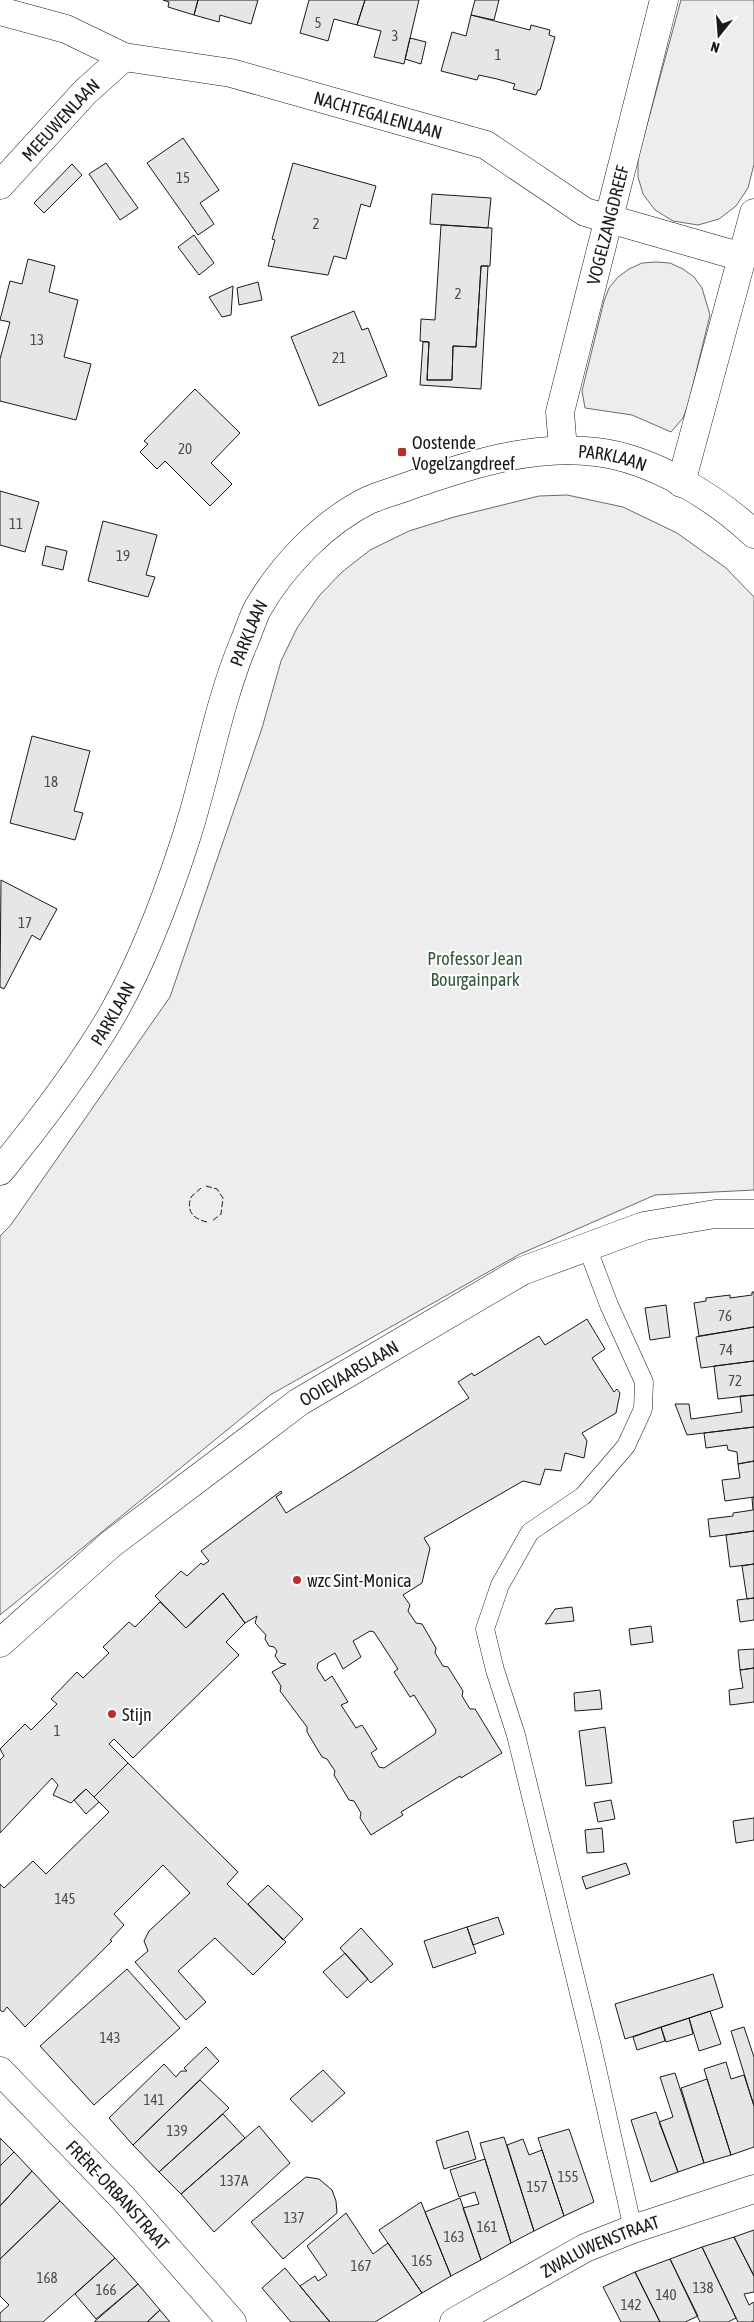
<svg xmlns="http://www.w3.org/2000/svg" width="754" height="2322" font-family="'Asap Condensed',sans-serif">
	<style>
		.built { fill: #ededed; stroke: #6a6a6a }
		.building { fill: #e6e6e6; stroke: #1a1a1a; fill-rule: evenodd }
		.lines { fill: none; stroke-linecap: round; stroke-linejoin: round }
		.lane-casing { stroke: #1a1a1a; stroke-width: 19 }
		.street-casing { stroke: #1a1a1a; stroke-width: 29 }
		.lane { stroke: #fff; stroke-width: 18 }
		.street { stroke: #fff; stroke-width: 28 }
		.fence { stroke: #1a1a1a; stroke-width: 1; stroke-dasharray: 6 2.5; stroke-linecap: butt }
		.poi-dot { fill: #c62828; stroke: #fff; stroke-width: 2 }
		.labels { text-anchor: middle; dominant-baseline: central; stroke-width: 4; stroke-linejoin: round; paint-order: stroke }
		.number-label { font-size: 15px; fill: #4d4d4d }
		.street-label { font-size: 18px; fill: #1a1a1a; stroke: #fff }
		.poi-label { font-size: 18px; fill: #1a1a1a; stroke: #fff; text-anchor: start }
		.park-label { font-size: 18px; fill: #2b5a34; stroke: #fff }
	</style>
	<rect width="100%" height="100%" fill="#fff"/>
	<path class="built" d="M 681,0 L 754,0 L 754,164 L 748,188 L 736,206 L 719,219 L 698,225 L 673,221 L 655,210 L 643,194 L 638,177 L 638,158 Z
		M 656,262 L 670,263 L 683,269 L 694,277 L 702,288 L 710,315 L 688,405 L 683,418 L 671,432 L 632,415 L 585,408 L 582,391 L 604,301 L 609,288 L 618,277 L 629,269 L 642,263 Z
		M 567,495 L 623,507 L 677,533 L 726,568 L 754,597 L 754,1190 L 655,1195 L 520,1254 L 270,1395 L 0,1615 L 0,1236 L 10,1226 L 170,997 L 262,728 L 281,661 L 297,628 L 319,596 L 342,572 L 370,550 L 409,531 L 454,517 L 539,496 Z"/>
	<path class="building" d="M 163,0 L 198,0 L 194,15 L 168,7 L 169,2 Z
		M 198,0 L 258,0 L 251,24 L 220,15 L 219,22 L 194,15 Z
		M 309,0 L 365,0 L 357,25 L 334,19 L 328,41 L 300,33 Z
		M 365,0 L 419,0 L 404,64 L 374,57 L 381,31 L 357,25 Z
		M 475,0 L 499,0 L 494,20 L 471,15 Z
		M 471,15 L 530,30 L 531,25 L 550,30 L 549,35 L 555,37 L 540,90 L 538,90 L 536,95 L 513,89 L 515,84 L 497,79 L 479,75 L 477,80 L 441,71 L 452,32 L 466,36 Z
		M 410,38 L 426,42 L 421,64 L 405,59 Z
		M 183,138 L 219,190 L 200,203 L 214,224 L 198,235 L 147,163 Z
		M 106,163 L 138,208 L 120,220 L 89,174 Z
		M 293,163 L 376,186 L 370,207 L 361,204 L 346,259 L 334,256 L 328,275 L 268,266 L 275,240 L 272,239 Z
		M 72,164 L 82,175 L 44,213 L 34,203 Z
		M 432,194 L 491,198 L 488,228 L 430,224 Z
		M 441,225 L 492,228 L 490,266 L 481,266 L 476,347 L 453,346 L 452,380 L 427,380 L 429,342 L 420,341 L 421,319 L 435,320 Z
		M 194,235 L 214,263 L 199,275 L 178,247 Z
		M 28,259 L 55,266 L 49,292 L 78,300 L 64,357 L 91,364 L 76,420 L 0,401 L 0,359 L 10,322 L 0,320 L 10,281 L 22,284 Z
		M 481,266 L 488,266 L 481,389 L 420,385 L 423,342 L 429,342 L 427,380 L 452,380 L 453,346 L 476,347 Z
		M 258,282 L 262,300 L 239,305 L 237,288 Z
		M 233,286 L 231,315 L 222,317 L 209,297 Z
		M 354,311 L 362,330 L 368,328 L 387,376 L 319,406 L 291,337 Z
		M 195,389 L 240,433 L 211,463 L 232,484 L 210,506 L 165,461 L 157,469 L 140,452 L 148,444 L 144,441 Z
		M 0,491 L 39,502 L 25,552 L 0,545 Z
		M 103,521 L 157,535 L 146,575 L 155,577 L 148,597 L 88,581 Z
		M 46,546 L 67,551 L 63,570 L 42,565 Z
		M 32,736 L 90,751 L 74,811 L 83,813 L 75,840 L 10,823 Z
		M 1,880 L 57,909 L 40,940 L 32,935 L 4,989 L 0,987 Z
		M 752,1292 L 754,1292 L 754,1327 L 699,1336 L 694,1303 L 706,1301 L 706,1298 L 730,1295 L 730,1298 L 752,1295 Z
		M 666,1305 L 670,1337 L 650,1340 L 645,1308 Z
		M 587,1319 L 605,1349 L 592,1358 L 614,1392 L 617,1389 L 620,1393 L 616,1413 L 582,1433 L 587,1441 L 584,1458 L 565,1453 L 561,1471 L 545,1469 L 540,1485 L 523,1481 L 424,1538 L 430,1548 L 422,1583 L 403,1595 L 410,1605 L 408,1611 L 416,1623 L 422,1624 L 436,1648 L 435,1653 L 443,1666 L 448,1667 L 463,1691 L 462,1696 L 470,1709 L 475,1709 L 502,1753 L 461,1778 L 460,1776 L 401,1812 L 403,1815 L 371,1835 L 360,1818 L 361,1813 L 354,1801 L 349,1800 L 334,1775 L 335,1771 L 327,1759 L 322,1757 L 307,1732 L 307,1727 L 280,1691 L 281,1686 L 272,1672 L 286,1664 L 280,1663 L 275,1656 L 277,1651 L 274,1647 L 269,1646 L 265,1639 L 266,1635 L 255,1623 L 257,1616 L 245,1623 L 223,1593 L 186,1628 L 155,1596 L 181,1571 L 187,1576 L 201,1563 L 203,1565 L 209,1561 L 201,1551 L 281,1491 L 282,1493 L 276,1497 L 286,1513 L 469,1398 L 458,1382 L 472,1373 L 474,1376 L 539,1336 L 545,1345 ZM 370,1631 L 374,1632 L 398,1669 L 394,1672 L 410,1697 L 414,1695 L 436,1730 L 435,1734 L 384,1768 L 379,1767 L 371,1753 L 377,1749 L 362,1725 L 356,1728 L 341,1705 L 348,1702 L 332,1676 L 325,1681 L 317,1668 L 318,1663 L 335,1653 L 343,1669 L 361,1657 L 353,1641 Z
		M 754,1327 L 754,1361 L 701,1368 L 696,1337 Z
		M 754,1361 L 754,1395 L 718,1399 L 714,1366 Z
		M 754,1395 L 754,1427 L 687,1435 L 675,1404 L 689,1404 L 691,1419 L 742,1412 L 740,1396 Z
		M 754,1427 L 754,1461 L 738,1464 L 737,1452 L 728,1450 L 727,1445 L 706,1448 L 704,1433 Z
		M 754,1461 L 754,1497 L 725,1501 L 722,1480 L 740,1478 L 738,1464 Z
		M 754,1497 L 754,1531 L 710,1537 L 708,1519 L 733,1516 L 733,1513 L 753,1510 L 752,1498 Z
		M 754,1531 L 754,1564 L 730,1567 L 726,1535 Z
		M 754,1564 L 754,1598 L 747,1599 L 742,1566 Z
		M 223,1593 L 245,1623 L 226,1642 L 239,1655 L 133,1758 L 114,1739 L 109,1744 L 128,1763 L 94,1797 L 86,1789 L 71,1803 L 53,1795 L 58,1785 L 52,1778 L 0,1833 L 0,1760 L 4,1756 L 0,1749 L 25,1724 L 31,1730 L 57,1704 L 51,1699 L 77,1672 L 83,1678 L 109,1653 L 103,1647 L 129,1622 L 135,1627 L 160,1602 L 186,1628 Z
		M 754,1598 L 754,1620 L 740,1622 L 737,1600 Z
		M 572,1607 L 574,1621 L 545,1624 L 555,1609 Z
		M 651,1626 L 653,1642 L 631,1645 L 629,1629 Z
		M 754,1649 L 754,1668 L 740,1670 L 738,1650 Z
		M 754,1668 L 754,1702 L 730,1705 L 729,1690 L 743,1688 L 740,1670 Z
		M 600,1690 L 602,1709 L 575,1711 L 574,1693 Z
		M 605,1727 L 612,1783 L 586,1786 L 579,1731 Z
		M 128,1763 L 238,1872 L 227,1884 L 286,1942 L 253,1975 L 215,1938 L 178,1971 L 206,2002 L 186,2020 L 135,1962 L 148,1951 L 144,1941 L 149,1931 L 190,1893 L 163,1865 L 114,1914 L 124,1925 L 110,1940 L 112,1941 L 25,2027 L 7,2007 L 3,2012 L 0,2010 L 0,1884 L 4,1888 L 33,1861 L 46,1874 L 109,1812 L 94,1797 Z
		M 86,1789 L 99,1802 L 86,1814 L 74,1800 Z
		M 611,1800 L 615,1819 L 598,1822 L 594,1803 Z
		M 754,1818 L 754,1840 L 736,1843 L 733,1821 Z
		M 602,1828 L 604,1852 L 587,1853 L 585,1830 Z
		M 626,1863 L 630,1874 L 586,1889 L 582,1877 Z
		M 268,1885 L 303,1919 L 283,1940 L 248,1904 Z
		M 498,1917 L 504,1934 L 473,1945 L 467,1927 Z
		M 467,1927 L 476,1953 L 433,1968 L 424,1941 Z
		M 361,1928 L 393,1964 L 371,1983 L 340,1948 Z
		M 345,1953 L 368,1979 L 347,1998 L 323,1972 Z
		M 127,1969 L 180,2028 L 94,2105 L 40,2046 Z
		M 713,1974 L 723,2007 L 625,2039 L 615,2004 Z
		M 710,2011 L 721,2044 L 699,2051 L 689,2018 Z
		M 689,2018 L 693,2034 L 666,2042 L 661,2027 Z
		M 661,2027 L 665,2041 L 637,2050 L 633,2037 Z
		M 744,2027 L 754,2057 L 754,2106 L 731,2031 Z
		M 206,2047 L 219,2061 L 133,2145 L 109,2118 L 164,2064 L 176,2077 L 181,2071 L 187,2071 L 184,2068 Z
		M 726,2062 L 731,2079 L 744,2075 L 754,2106 L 754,2147 L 731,2155 L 704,2069 Z
		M 323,2070 L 345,2093 L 312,2122 L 290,2099 Z
		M 675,2073 L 704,2163 L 678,2172 L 659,2122 L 673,2117 L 660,2077 Z
		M 707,2079 L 731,2155 L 704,2163 L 681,2088 Z
		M 200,2080 L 229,2108 L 159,2172 L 133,2145 Z
		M 656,2112 L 678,2172 L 651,2182 L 631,2120 Z
		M 223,2114 L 245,2138 L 181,2194 L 159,2172 Z
		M 259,2126 L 290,2163 L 214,2232 L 181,2194 Z
		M 569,2129 L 594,2202 L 564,2216 L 538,2138 Z
		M 468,2131 L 476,2159 L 444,2169 L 436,2141 Z
		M 504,2137 L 534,2231 L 511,2243 L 480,2143 Z
		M 0,2138 L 14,2152 L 0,2166 Z
		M 523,2139 L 529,2155 L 542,2150 L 564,2216 L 534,2231 L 507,2145 Z
		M 14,2152 L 32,2171 L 0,2206 L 0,2166 Z
		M 485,2159 L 511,2243 L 481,2260 L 463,2208 L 479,2204 L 475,2192 L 459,2197 L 450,2170 Z
		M 32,2171 L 60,2201 L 0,2259 L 0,2206 Z
		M 306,2177 L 319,2179 L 332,2190 L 336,2201 L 337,2213 L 283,2259 L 251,2222 Z
		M 460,2198 L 481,2260 L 451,2276 L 425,2212 Z
		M 60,2201 L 115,2258 L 43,2322 L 0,2322 L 0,2313 L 9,2305 L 0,2296 L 0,2259 Z
		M 421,2202 L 451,2276 L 422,2293 L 379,2230 Z
		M 346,2213 L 373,2254 L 388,2243 L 422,2293 L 375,2322 L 330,2322 L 300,2286 L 315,2276 L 318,2281 L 327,2275 L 307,2246 Z
		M 754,2230 L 754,2276 L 734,2237 Z
		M 734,2237 L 754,2276 L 754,2292 L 744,2294 L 749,2305 L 754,2302 L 754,2321 L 751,2322 L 738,2322 L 702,2247 Z
		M 702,2247 L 736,2318 L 728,2322 L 700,2322 L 670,2259 Z
		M 115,2258 L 138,2284 L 96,2319 L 75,2294 Z
		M 670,2259 L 698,2316 L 685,2322 L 660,2322 L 635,2272 Z
		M 285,2268 L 330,2322 L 291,2322 L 262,2288 Z
		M 635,2272 L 660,2322 L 621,2322 L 603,2287 Z
		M 138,2284 L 160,2310 L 147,2322 L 94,2322 Z
		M 160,2310 L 170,2322 L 147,2322 Z"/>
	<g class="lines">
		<defs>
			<path id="lane" d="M 587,1247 L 609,1305 L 644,1382 L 643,1409 L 626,1446 L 583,1496 L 530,1532 L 500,1585 L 485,1629 L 495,1670 L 516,1735 L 591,2042 L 633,2229"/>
			<g id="street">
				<path id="s1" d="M 0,11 L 66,29 L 124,57 L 231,73 L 486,145 L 585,212 L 742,257"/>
				<path id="s2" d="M 0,185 L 85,92 L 124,57"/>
				<path id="s3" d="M 563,450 L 560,412 L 664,0"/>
				<path d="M 681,483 L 754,213"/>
				<path id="s4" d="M 0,1171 C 40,1122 80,1070 112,1015 C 143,961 167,897 186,838 C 207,773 218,704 244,642 C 249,631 252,619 258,608 C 282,566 324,522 369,500 C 383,494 399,490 414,484 C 472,464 534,444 596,452 C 651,458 715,497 754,534"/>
				<path id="s5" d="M 0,1643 L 111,1544 L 299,1402 L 522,1271 L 644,1226 L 715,1214 L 754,1214"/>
				<path id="s6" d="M 0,2071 L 123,2198 L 232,2322"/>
				<path id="s7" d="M 454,2322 L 585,2248 L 633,2229 L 754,2189"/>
			</g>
		</defs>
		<use href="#lane" class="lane-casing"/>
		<use href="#street" class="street-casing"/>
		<use href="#lane" class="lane"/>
		<use href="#street" class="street"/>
		<path class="fence" d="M 206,1186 L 217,1189 L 223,1198 L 221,1214 L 212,1221
			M 201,1188 L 191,1197 C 186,1211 193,1219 207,1222"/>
	</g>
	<g class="poi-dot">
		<rect x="397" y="447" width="10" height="10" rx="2.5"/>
		<circle cx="297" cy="1580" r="5"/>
		<circle cx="112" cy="1714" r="5"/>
	</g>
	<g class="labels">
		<g class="number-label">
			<text x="318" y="22">5</text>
			<text x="395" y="35">3</text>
			<text x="498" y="54">1</text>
			<text x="183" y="177">15</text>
			<text x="316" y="223">2</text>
			<text x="458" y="293">2</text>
			<text x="37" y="339">13</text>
			<text x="339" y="357">21</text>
			<text x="185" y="448">20</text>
			<text x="16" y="523">11</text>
			<text x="123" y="555">19</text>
			<text x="51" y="781">18</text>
			<text x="25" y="922">17</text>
			<text x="725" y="1315">76</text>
			<text x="726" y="1349">74</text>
			<text x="735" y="1380">72</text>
			<text x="57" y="1730">1</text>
			<text x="65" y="1898">145</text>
			<text x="110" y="2037">143</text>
			<text x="154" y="2099">141</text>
			<text x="177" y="2130">139</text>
			<text x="568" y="2176">155</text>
			<text x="234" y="2180">137A</text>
			<text x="537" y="2186">157</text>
			<text x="294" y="2217">137</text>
			<text x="487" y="2226">161</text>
			<text x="454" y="2236">163</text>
			<text x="422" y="2260">165</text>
			<text x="361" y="2265">167</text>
			<text x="47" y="2277">168</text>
			<text x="703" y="2287">138</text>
			<text x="106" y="2289">166</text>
			<text x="666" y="2294">140</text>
			<text x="631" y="2304">142</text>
		</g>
		<g class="street-label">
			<text stroke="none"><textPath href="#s1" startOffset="394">NACHTEGALENLAAN</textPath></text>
			<text stroke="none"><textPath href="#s2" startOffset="89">MEEUWENLAAN</textPath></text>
			<text stroke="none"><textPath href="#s3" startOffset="231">VOGELZANGDREEF</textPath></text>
			<text stroke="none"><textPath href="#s4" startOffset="1034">PARKLAAN</textPath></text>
			<text stroke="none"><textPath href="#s4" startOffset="599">PARKLAAN</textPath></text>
			<text stroke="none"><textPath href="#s4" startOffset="194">PARKLAAN</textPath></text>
			<text stroke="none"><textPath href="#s5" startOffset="442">OOIEVAARSLAAN</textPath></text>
			<text stroke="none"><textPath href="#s6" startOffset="171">FRÈRE-ORBANSTRAAT</textPath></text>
			<text stroke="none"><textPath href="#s7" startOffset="165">ZWALUWENSTRAAT</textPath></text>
		</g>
		<g class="poi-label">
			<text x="412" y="442">Oostende<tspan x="412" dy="21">Vogelzangdreef</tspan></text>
			<text x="307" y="1580">wzc Sint-Monica</text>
			<text x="122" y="1714">Stijn</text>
		</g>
		<g class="park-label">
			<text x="475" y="958">Professor Jean<tspan x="475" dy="21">Bourgainpark</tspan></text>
		</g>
	</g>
	<g transform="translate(719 35) rotate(197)" stroke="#ffffff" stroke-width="4" paint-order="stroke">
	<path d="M0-4L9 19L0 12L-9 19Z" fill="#1a1a1a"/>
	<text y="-8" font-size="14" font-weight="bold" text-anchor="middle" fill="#1a1a1a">N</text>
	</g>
</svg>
